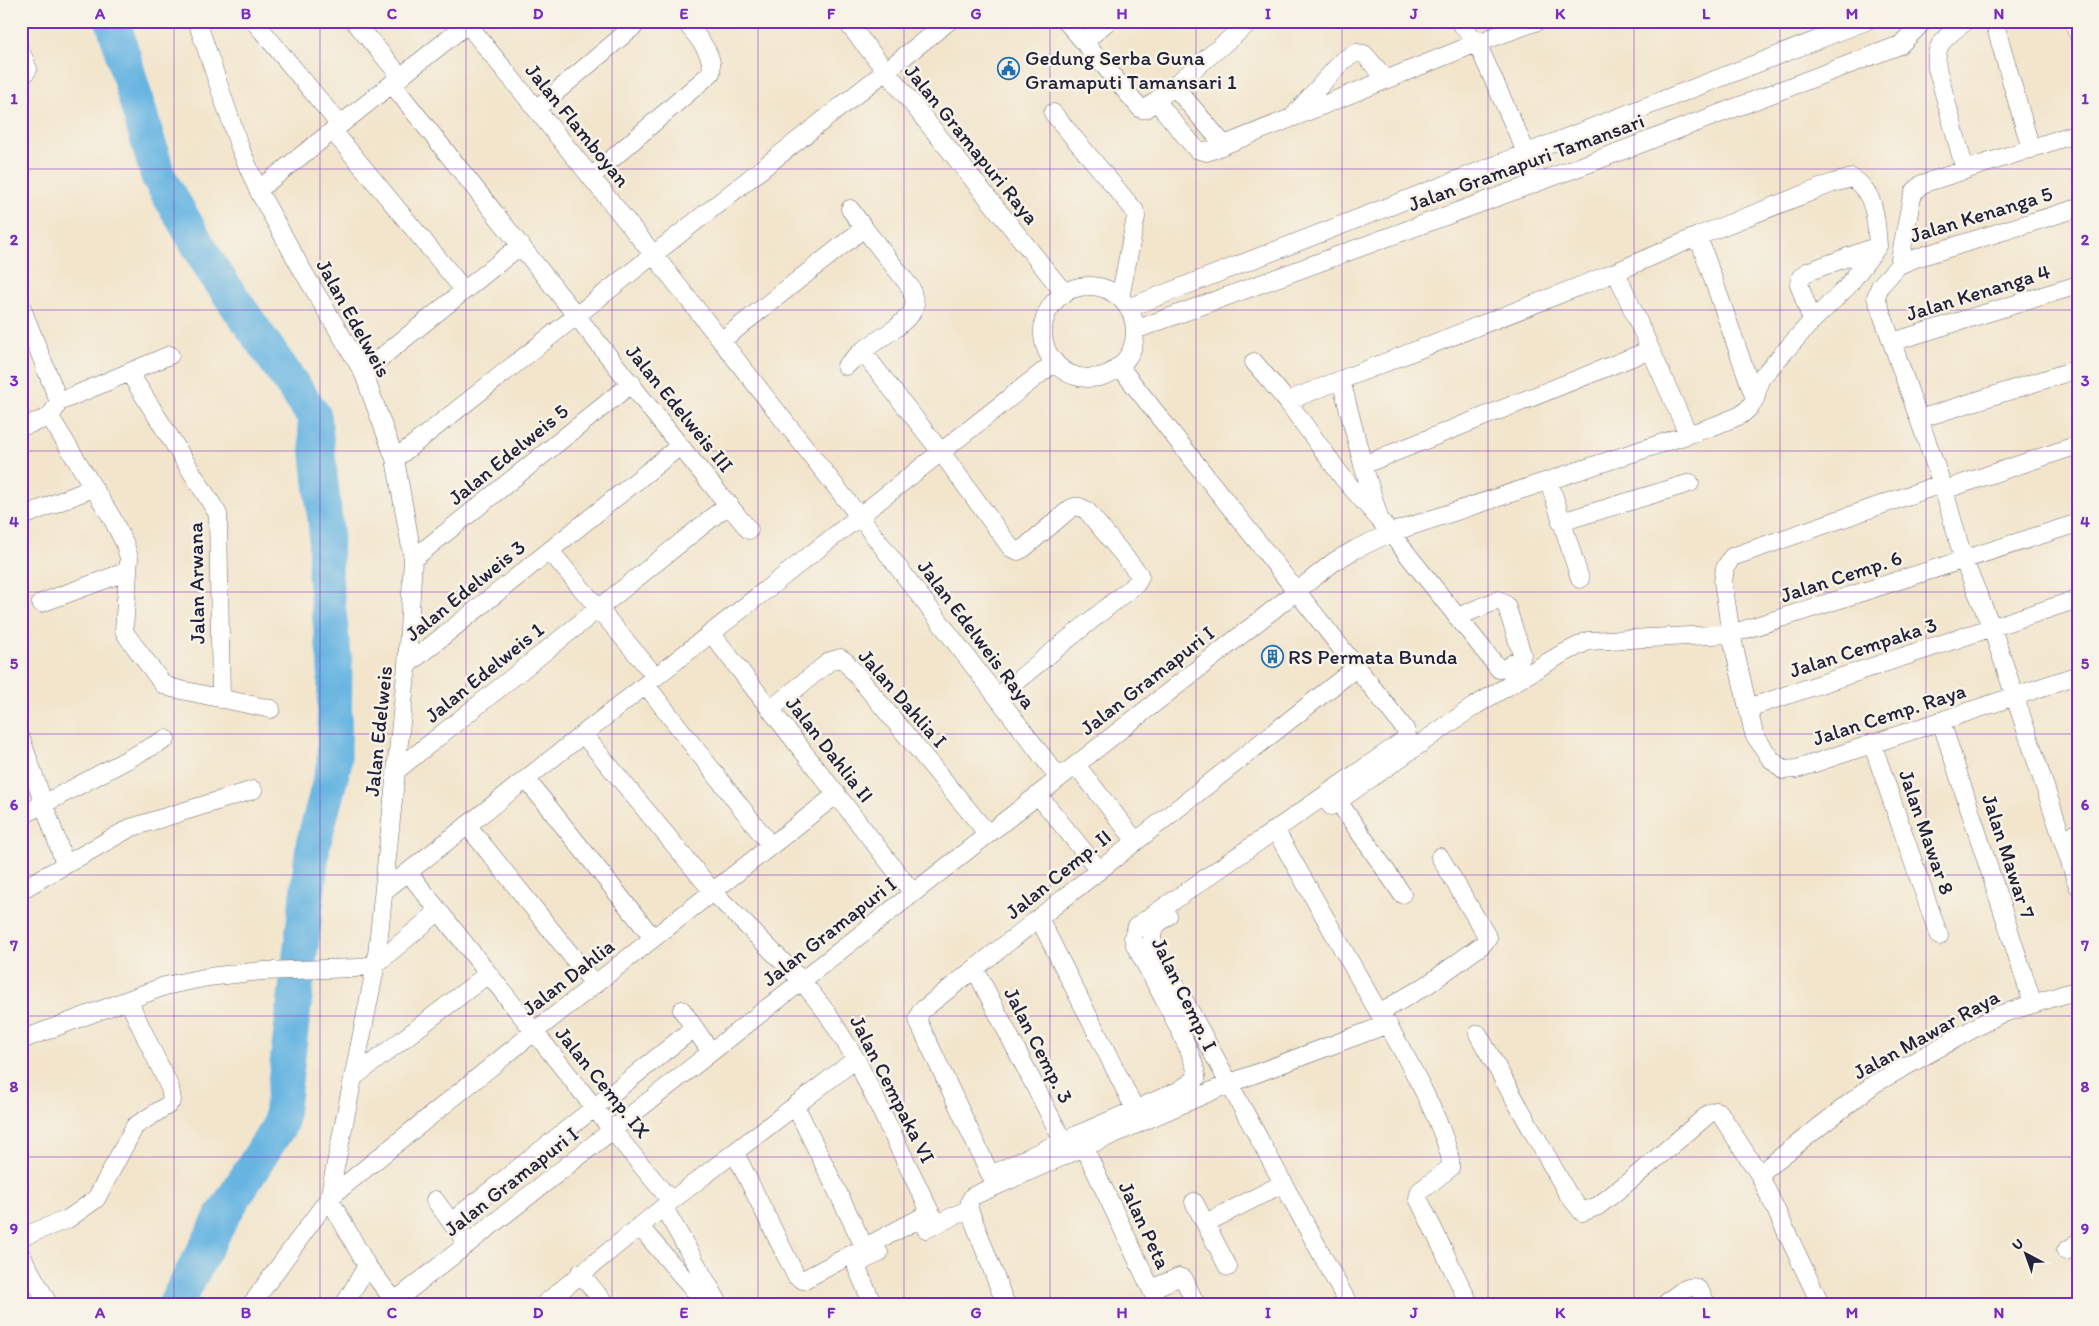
<svg xmlns="http://www.w3.org/2000/svg" width="2099" height="1326" font-family="Itim,sans-serif">
	<style>
		.lines { fill: none; stroke-linecap: round; stroke-linejoin: round }
		.river { stroke: #68b5e2; stroke-width: 35 }
		.street-casing { stroke: #6b666e; stroke-width: 19 }
		.street { stroke: #fff; stroke-width: 18 }
		.grid { fill: none; stroke: #7b2cbf; stroke-width: 1; stroke-opacity: 0.55 }
		.labels { text-anchor: middle; dominant-baseline: central; stroke-width: 5; stroke-linejoin: round; paint-order: stroke }
		.poi-label { font-size: 21px; fill: #22223b; stroke: #f7f3e8; text-anchor: start }
		.street-label { font-size: 21px; fill: #22223b; stroke: #f7f3e8 }
		.neatline { fill: none; stroke: #7b2cbf; stroke-width: 2 }
		.grid-label { font-size: 16px; text-anchor: middle; font-weight: bold; fill: #7b2cbf }
	</style>
	<rect width="100%" height="100%" fill="#f7f3e8"/>
	<filter id="ink" filterUnits="userSpaceOnUse"><feTurbulence type="fractalNoise" baseFrequency=".02" numOctaves="2"/><feDisplacementMap in="SourceGraphic" scale="10" xChannelSelector="R" yChannelSelector="G"/><feConvolveMatrix kernelMatrix="1 2 1 2 8 2 1 2 1" color-interpolation-filters="sRGB"/></filter>
	<filter id="wash" filterUnits="userSpaceOnUse"><feTurbulence type="fractalNoise" baseFrequency=".0096" numOctaves="4" result="noise"/><feDisplacementMap in="SourceGraphic" scale="20" xChannelSelector="R" yChannelSelector="G"/><feGaussianBlur stdDeviation="1.12" result="paint"/><feColorMatrix in="noise" values="0 0 0 0 0 0 0 0 0 0 0 0 0 0 0 0 0 1.4 0 .05"/><feComposite in="paint" operator="in"/></filter>
	<g filter="url(#wash)">
		<rect width="100%" height="100%" fill="#f2e5cc"/>
		<g class="lines">
			<path class="river" d="M 113,21 L 158,176 L 212,269 L 314,416 L 326,531 L 325,578 L 335,664 L 334,765 L 313,845 L 280,1124 L 223,1215 L 175,1305"/>
		</g>
	</g>
	<g filter="url(#ink)">
		<g class="lines">
			<defs>
				<path id="street" d="M 197,21 L 240,148 L 258,190 L 301,268 L 363,372 L 395,459 L 413,559 L 407,665 L 376,964 L 329,1198 L 251,1305
					M 254,21 L 340,125
					M 354,21 L 401,77
					M 465,21 L 653,254 L 859,516 L 1059,778
					M 846,21 L 1065,294
					M 1066,21 L 1141,109 L 1146,109 L 1156,101 L 1251,21
					M 1459,21 L 1477,43 L 1539,181
					M 1994,21 L 2031,149
					M 2074,21 L 2078,34
					M 1084,42 L 1108,21
					M 21,52 L 28,69 L 21,79
					M 392,84 L 680,446 L 749,530
					M 1174,86 L 1224,145
					M 1156,101 L 1196,149 L 1207,152 L 1477,43 L 1538,21
					M 536,109 L 640,21
					M 1053,113 L 1135,211 L 1136,217 L 1120,298
					M 1294,115 L 1343,60 L 1356,53 L 1364,54 L 1386,79
					M 333,131 L 464,290
					M 2078,133 L 1922,184 L 1914,192 L 1911,201 L 1899,265 L 1880,286 L 1876,297 L 1944,490 L 1964,561 L 1992,628 L 2078,886
					M 1965,170 L 1937,68 C 1934,41 1947,37 1966,21
					M 591,177 L 711,73 C 715,54 696,36 685,21
					M 258,190 L 471,21
					M 850,209 L 864,228
					M 1698,236 L 1755,399
					M 1899,265 L 1916,258 L 2078,208
					M 1616,272 L 1688,434
					M1043 332a46 46 0 1 1 92 0a46 46 0 1 1-92 0Z
					M 21,306 L 59,402 L 50,417 L 112,518 L 125,544 L 129,558 L 124,630 L 127,636 L 163,684 L 172,688 L 271,709
					M 1128,308 L 1866,21
					M 1812,321 L 1799,284 L 1801,277 L 1807,272 L 1878,246
					M 1135,330 L 1579,167 L 1900,45 L 1924,21
					M 721,341 L 864,228 L 911,288 L 915,304 L 911,314 L 896,328 L 862,351 L 941,452 L 1011,548 L 1018,551 L 1024,548 L 1070,509 C 1077,505 1080,506 1087,511 L 1139,574 L 1140,577 L 1137,583 L 997,697
					M 1892,342 L 2078,285
					M 1254,362 L 1287,401 L 1343,478 L 1380,520 L 1499,669 L 1506,668 L 1521,658 L 1522,654 L 1506,605 L 1498,600 L 1457,617
					M 846,366 L 862,351
					M 1119,366 L 1405,729 L 1407,735 L 1403,741 L 1137,926 L 1133,937 L 1135,945 C 1146,966 1201,1062 1196,1079 L 1178,1091 L 1063,1141 L 993,1174 L 990,1174 L 919,1023 L 918,1018 L 921,1011 L 1357,667
					M 129,372 L 218,514 L 221,699
					M 363,372 L 521,245
					M 1341,380 L 1363,465 L 1378,514
					M 59,402 L 170,355
					M 1919,419 L 2078,369
					M 21,427 L 50,417
					M 395,459 L 949,21
					M 1363,465 L 1650,350
					M 1549,481 L 1580,579
					M 1941,484 L 1732,557 L 1725,568 L 1723,582 L 1731,634 L 1748,708 L 1754,734 L 1770,758 L 1783,770 L 1797,769 L 2078,675
					M 1944,490 L 2078,445
					M 21,517 L 93,488
					M 1561,522 L 1690,483
					M 550,551 L 656,677
					M 413,559 L 632,383
					M 41,603 L 128,571
					M 711,633 L 913,893
					M 407,665 L 680,446
					M 646,685 L 771,846
					M 1748,708 L 2078,599
					M 771,709 L 830,661 L 840,658 L 845,661 L 988,834
					M 1941,721 L 2033,1004
					M 583,734 L 714,893 L 802,981 L 827,1013 L 856,1059 L 936,1224
					M 21,739 L 65,864
					M 1872,743 L 1939,936
					M 1076,765 L 1135,840
					M 397,770 L 729,504
					M 526,779 L 653,938
					M 1038,795 L 1099,870
					M 1338,801 L 1402,894
					M 1331,806 L 1476,705 L 1560,655 L 1588,641 L 1731,634 L 2078,523
					M 21,816 L 166,739
					M 467,825 L 595,985
					M 2062,839 L 2078,833
					M 1281,840 L 1379,1013 C 1395,1032 1457,1148 1450,1168 L 1420,1191 L 1418,1198 L 1470,1305
					M 408,872 L 612,1130 L 671,1201
					M 21,890 L 130,828 L 253,790
					M 384,891 L 1055,362
					M 1168,916 C 1158,923 1151,928 1152,941 L 1349,1305
					M 1039,918 L 1135,1109
					M 975,969 L 1063,1141
					M 682,1010 L 711,1052
					M 1379,1013 L 1427,985 L 1482,945 L 1488,938 L 1440,857
					M 1478,1034 L 1568,1194 L 1582,1212 L 1598,1206 L 1632,1179 L 1710,1113 L 1715,1111 L 1719,1112 L 1759,1174 L 1821,1305
					M 21,1040 L 165,986 L 208,977 L 262,971 L 356,968 L 376,964 L 439,911
					M 354,1077 L 488,974
					M 795,1105 L 865,1248
					M 1085,1149 L 1151,1289 L 1179,1277 L 1184,1279 L 1196,1305
					M 735,1153 L 796,1276 L 803,1280 L 930,1213
					M 1759,1174 L 1874,1084 L 1998,1015 L 2078,990
					M 329,1198 L 534,1032 L 837,794
					M 329,1198 L 367,1266 L 398,1305
					M 435,1200 L 467,1244
					M 1194,1202 L 1228,1267
					M 664,1208 L 717,1300 L 718,1305
					M 451,1222 L 694,1028
					M 1206,1223 L 1284,1183
					M 639,1226 L 707,1305
					M 926,1229 L 969,1209
					M 21,1237 L 68,1219 L 96,1199 L 135,1126 L 168,1105 L 172,1100 L 170,1088 L 128,1000
					M 2066,1251 L 2078,1243
					M 21,1255 L 49,1305
					M 580,1273 L 606,1305
					M 1151,1289 L 1159,1305
					M 344,1305 L 367,1266
					M 390,1305 L 1335,561 L 1356,549 L 1390,533 L 1714,426 L 1741,415 L 1749,408 L 1755,399 L 1760,379 L 1812,321 L 1847,287 L 1878,246 C 1876,220 1876,193 1852,178 L 1833,183 L 1698,236 L 1616,272 L 1287,401
					M 543,1305 L 671,1201 L 856,1059
					M 873,1305 L 857,1268 L 862,1261 L 879,1253
					M 1006,1305 L 969,1209 L 970,1201 L 973,1196 L 1228,1084 L 1388,1024
					M 1664,1305 C 1671,1300 1686,1284 1696,1288 C 1701,1290 1704,1300 1707,1305"/>
			</defs>
			<use href="#street" class="street-casing"/>
			<use href="#street" class="street"/>
		</g>
	</g>
	<path class="grid" d="M 174,21 L 174,1305M 320,21 L 320,1305M 466,21 L 466,1305M 612,21 L 612,1305M 758,21 L 758,1305M 904,21 L 904,1305M 1050,21 L 1050,1305M 1196,21 L 1196,1305M 1342,21 L 1342,1305M 1488,21 L 1488,1305M 1634,21 L 1634,1305M 1780,21 L 1780,1305M 1926,21 L 1926,1305M 21,169 L 2078,169M 21,310 L 2078,310M 21,451 L 2078,451M 21,592 L 2078,592M 21,734 L 2078,734M 21,875 L 2078,875M 21,1016 L 2078,1016M 21,1157 L 2078,1157"/>
	<defs>
		<symbol id="civic-ring" viewBox="-11 -11 22 22"><circle r="9.5" fill="#f7f3e8" stroke="#1f6fb2" stroke-width="1.5"/><path d="M-.6-6.5H3V-4.5H.6V-3L4-1V1h2V6H-6V1h2V-1L-.6-3ZM-1.2 2.5V6h2.4V2.5Z" fill="#1f6fb2"/></symbol>
		<symbol id="building-ring" viewBox="-11 -11 22 22"><circle r="9.5" fill="#f7f3e8" stroke="#1f6fb2" stroke-width="1.5"/><path d="M-4-6H4V6H1V3H-1V6H-4ZM-2.5-4.3h1.7v1.8h-1.7ZM.8-4.3h1.7v1.8H.8ZM-2.5-1h1.7V.8h-1.7ZM.8-1h1.7V.8H.8Z" fill="#1f6fb2"/></symbol>
	</defs>
	<g fill-rule="evenodd">
		<use href="#civic-ring" x="996" y="56" width="25" height="25"/>
		<use href="#building-ring" x="1260" y="644" width="25" height="25"/>
	</g>
	<g class="labels">
		<g class="poi-label">
			<text x="1025" y="57">Gedung Serba Guna<tspan x="1025" dy="24">Gramaputi Tamansari 1</tspan></text>
			<text x="1288" y="656">RS Permata Bunda</text>
		</g>
		<g class="street-label">
			<text transform="translate(578 125) rotate(51)">Jalan Flamboyan</text>
			<text transform="translate(972 144) rotate(51)">Jalan Gramapuri Raya</text>
			<text transform="translate(1526 162) rotate(-20)">Jalan Gramapuri Tamansari</text>
			<text transform="translate(1981 214) rotate(-17)">Jalan Kenanga 5</text>
			<text transform="translate(1978 292) rotate(-17)">Jalan Kenanga 4</text>
			<text transform="translate(354 318) rotate(61)">Jalan Edelweis</text>
			<text transform="translate(680 408) rotate(51)">Jalan Edelweis III</text>
			<text transform="translate(508 454) rotate(-39)">Jalan Edelweis 5</text>
			<text transform="translate(1841 576) rotate(-18)">Jalan Cemp. 6</text>
			<text transform="translate(196 583) rotate(-91)">Jalan Arwana</text>
			<text transform="translate(465 590) rotate(-39)">Jalan Edelweis 3</text>
			<text transform="translate(977 634) rotate(53)">Jalan Edelweis Raya</text>
			<text transform="translate(1863 647) rotate(-18)">Jalan Cempaka 3</text>
			<text transform="translate(484 672) rotate(-39)">Jalan Edelweis 1</text>
			<text transform="translate(1147 680) rotate(-38)">Jalan Gramapuri I</text>
			<text transform="translate(903 698) rotate(49)">Jalan Dahlia I</text>
			<text transform="translate(1889 714) rotate(-18)">Jalan Cemp. Raya</text>
			<text transform="translate(378 731) rotate(-84)">Jalan Edelweis</text>
			<text transform="translate(830 749) rotate(52)">Jalan Dahlia II</text>
			<text transform="translate(1927 832) rotate(71)">Jalan Mawar 8</text>
			<text transform="translate(2009 856) rotate(72)">Jalan Mawar 7</text>
			<text transform="translate(1058 874) rotate(-39)">Jalan Cemp. II</text>
			<text transform="translate(829 931) rotate(-38)">Jalan Gramapuri I</text>
			<text transform="translate(568 977) rotate(-38)">Jalan Dahlia</text>
			<text transform="translate(1185 994) rotate(64)">Jalan Cemp. I</text>
			<text transform="translate(1926 1034) rotate(-29)">Jalan Mawar Raya</text>
			<text transform="translate(1039 1045) rotate(63)">Jalan Cemp. 3</text>
			<text transform="translate(603 1082) rotate(51)">Jalan Cemp. IX</text>
			<text transform="translate(893 1089) rotate(63)">Jalan Cempaka VI</text>
			<text transform="translate(511 1181) rotate(-38)">Jalan Gramapuri I</text>
			<text transform="translate(1145 1225) rotate(65)">Jalan Peta</text>
		</g>
	</g>
	<rect width="2099" height="1326" fill="none" stroke="#f7f3e8" stroke-width="55"/>
	<g transform="translate(2026 1254) rotate(319)" stroke="#f7f3e8" stroke-width="4" paint-order="stroke">
	<path d="M0-4L9 19L0 12L-9 19Z" fill="#22223b"/>
	<text y="-8" font-size="14" font-weight="bold" text-anchor="middle" fill="#22223b">U</text>
	</g>
	<rect x="28" y="28" width="2044" height="1270" class="neatline"/>
	<g class="grid-label">
		<text x="100" y="19">A</text>
		<text x="246" y="19">B</text>
		<text x="392" y="19">C</text>
		<text x="538" y="19">D</text>
		<text x="684" y="19">E</text>
		<text x="831" y="19">F</text>
		<text x="976" y="19">G</text>
		<text x="1122" y="19">H</text>
		<text x="1268" y="19">I</text>
		<text x="1414" y="19">J</text>
		<text x="1560" y="19">K</text>
		<text x="1706" y="19">L</text>
		<text x="1852" y="19">M</text>
		<text x="1999" y="19">N</text>
		<text x="14" y="104">1</text>
		<text x="2085" y="104">1</text>
		<text x="14" y="245">2</text>
		<text x="2085" y="245">2</text>
		<text x="14" y="386">3</text>
		<text x="2085" y="386">3</text>
		<text x="14" y="527">4</text>
		<text x="2085" y="527">4</text>
		<text x="14" y="669">5</text>
		<text x="2085" y="669">5</text>
		<text x="14" y="810">6</text>
		<text x="2085" y="810">6</text>
		<text x="14" y="951">7</text>
		<text x="2085" y="951">7</text>
		<text x="14" y="1092">8</text>
		<text x="2085" y="1092">8</text>
		<text x="14" y="1234">9</text>
		<text x="2085" y="1234">9</text>
		<text x="100" y="1318">A</text>
		<text x="246" y="1318">B</text>
		<text x="392" y="1318">C</text>
		<text x="538" y="1318">D</text>
		<text x="684" y="1318">E</text>
		<text x="831" y="1318">F</text>
		<text x="976" y="1318">G</text>
		<text x="1122" y="1318">H</text>
		<text x="1268" y="1318">I</text>
		<text x="1414" y="1318">J</text>
		<text x="1560" y="1318">K</text>
		<text x="1706" y="1318">L</text>
		<text x="1852" y="1318">M</text>
		<text x="1999" y="1318">N</text>
	</g>
</svg>
